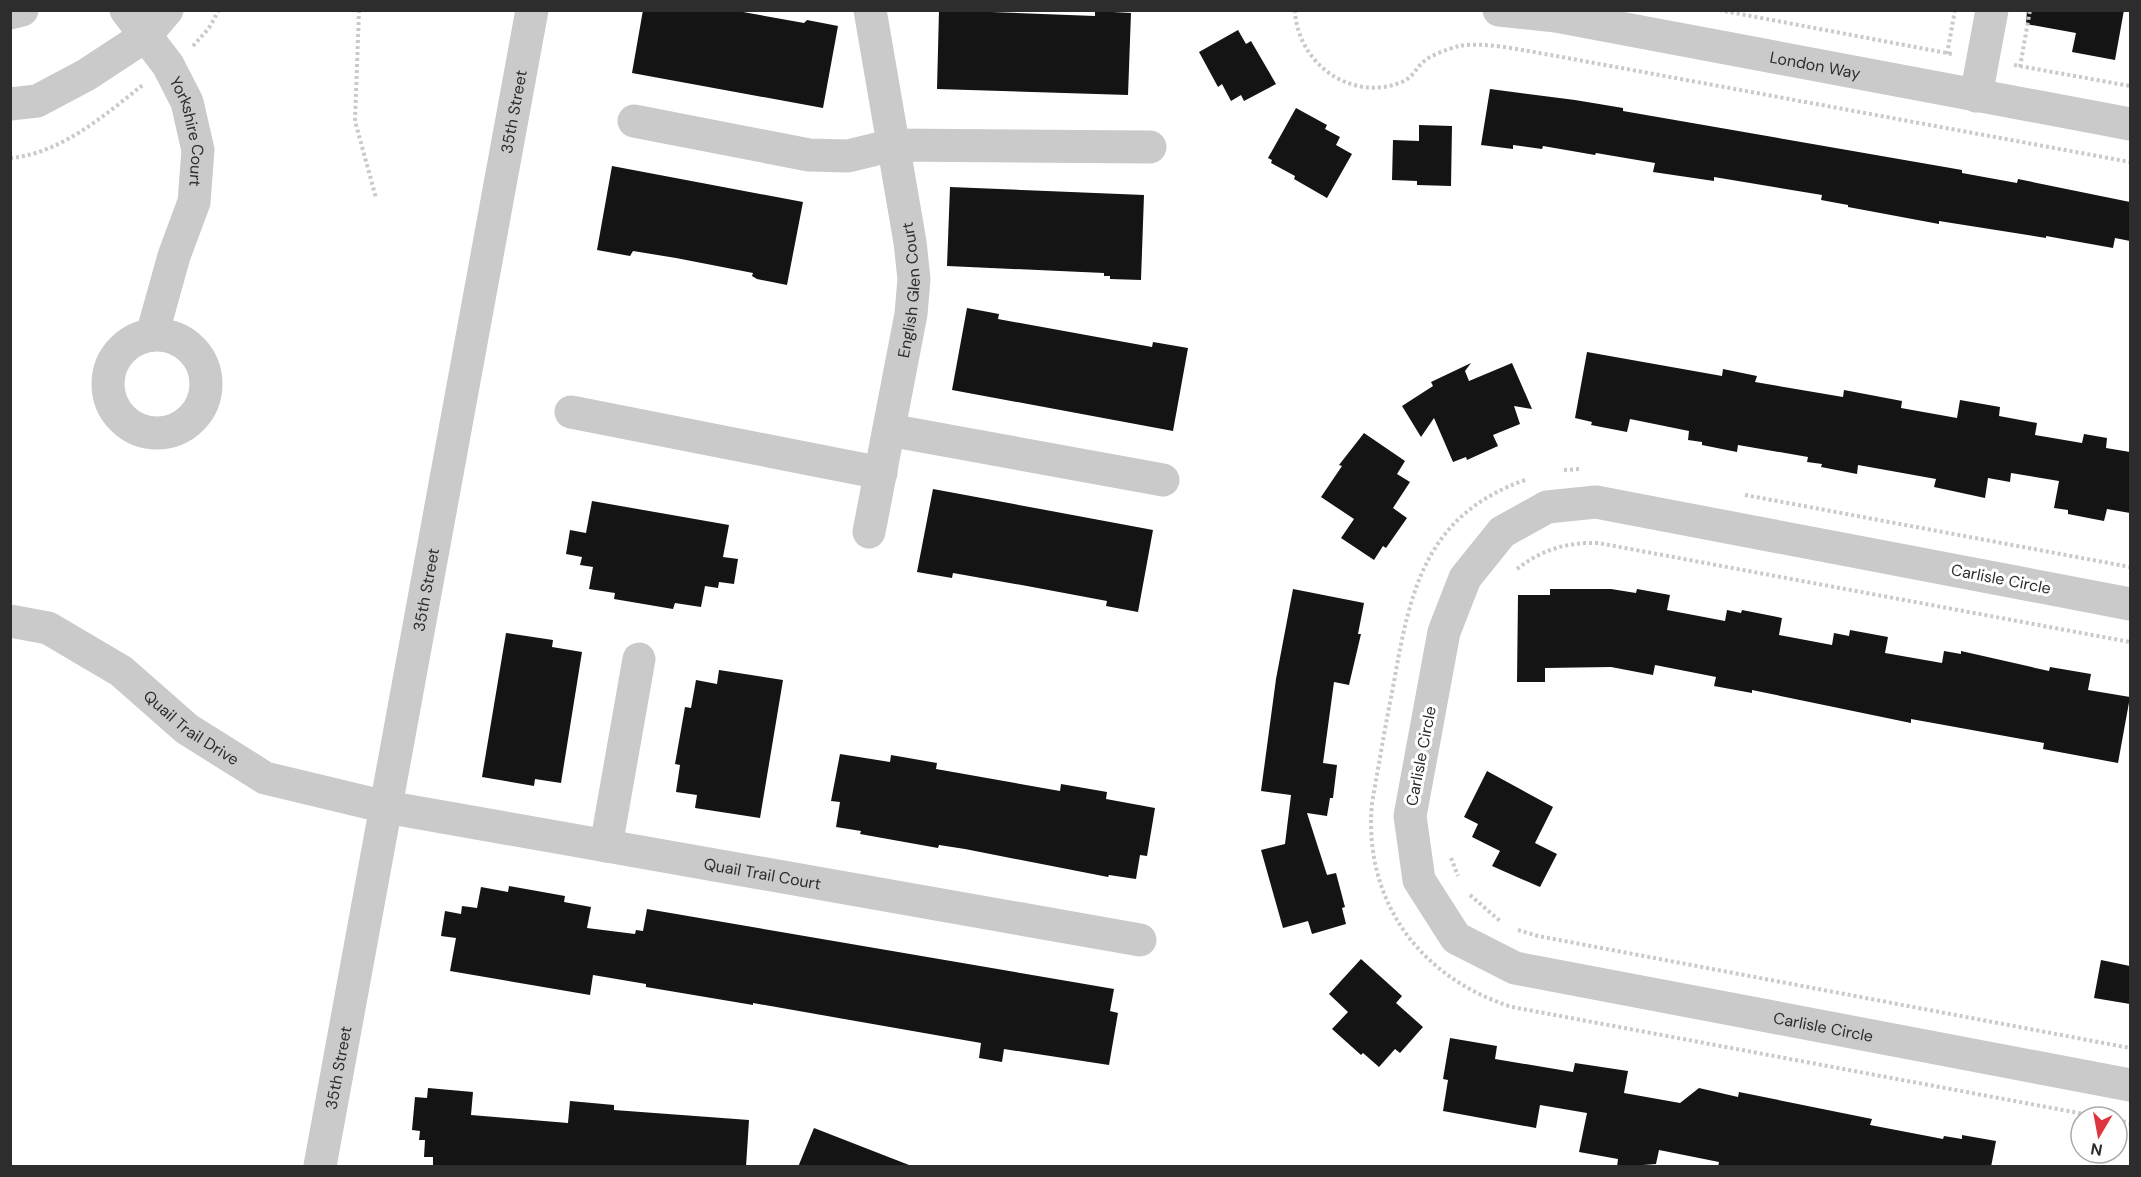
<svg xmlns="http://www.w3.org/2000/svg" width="2141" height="1177" font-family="'DM Sans',sans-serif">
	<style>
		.building { fill: #141414 }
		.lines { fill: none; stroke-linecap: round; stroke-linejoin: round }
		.path { stroke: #cacaca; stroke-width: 4; stroke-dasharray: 3 3; stroke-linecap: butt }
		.minor { stroke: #cacaca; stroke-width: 33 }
		.labels { text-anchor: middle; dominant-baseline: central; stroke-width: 6; stroke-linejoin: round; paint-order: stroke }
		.street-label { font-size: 16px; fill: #2d2d2d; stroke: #fff }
	</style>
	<rect width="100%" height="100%" fill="#fff"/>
	<path class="building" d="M 643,10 L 732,10 L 804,23 L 807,20 L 838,26 L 823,108 L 632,73 Z
		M 939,10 L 1095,16 L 1095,11 L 1131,13 L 1128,95 L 937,89 Z
		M 2027,10 L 2124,10 L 2115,60 L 2072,52 L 2076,33 L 2026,24 Z
		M 1238,30 L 1246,44 L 1251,41 L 1276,84 L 1244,101 L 1241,95 L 1231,101 L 1222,84 L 1218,87 L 1199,52 Z
		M 1490,89 L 1575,100 L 1623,108 L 1623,111 L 1962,170 L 1962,173 L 2017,183 L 2018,179 L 2130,202 L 2130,241 L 2115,238 L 2113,248 L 2046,236 L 2046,238 L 1939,221 L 1939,224 L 1848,207 L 1848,205 L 1821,200 L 1822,195 L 1714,177 L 1714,181 L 1653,172 L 1655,163 L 1596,153 L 1595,155 L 1543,146 L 1542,149 L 1513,145 L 1513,149 L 1481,145 Z
		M 1296,108 L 1327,125 L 1325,129 L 1340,137 L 1336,145 L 1352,154 L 1327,198 L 1294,179 L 1295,176 L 1271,163 L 1272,160 L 1268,158 Z
		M 1419,125 L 1452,126 L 1451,186 L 1417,185 L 1417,181 L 1392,180 L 1393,140 L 1419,141 Z
		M 612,166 L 803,202 L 787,285 L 757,279 L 752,276 L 753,273 L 676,258 L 633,251 L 630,256 L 597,250 Z
		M 950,187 L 1144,195 L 1141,280 L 1110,279 L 1110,276 L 1104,276 L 1104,273 L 947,266 Z
		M 967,308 L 999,314 L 998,319 L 1152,347 L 1153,342 L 1188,348 L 1173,431 L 952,390 Z
		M 1587,352 L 1722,376 L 1723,369 L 1757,376 L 1755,382 L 1843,397 L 1844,390 L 1902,401 L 1901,408 L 1957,418 L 1960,400 L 2000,407 L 1999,416 L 2037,423 L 2035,435 L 2082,443 L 2084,434 L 2107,438 L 2106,448 L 2130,452 L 2130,513 L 2107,509 L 2104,521 L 2068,514 L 2068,510 L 2054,508 L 2059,481 L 2011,473 L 2010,482 L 1988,478 L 1985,498 L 1934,487 L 1936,479 L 1858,465 L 1857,474 L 1821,467 L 1822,464 L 1807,462 L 1808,457 L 1738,445 L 1737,452 L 1702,445 L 1702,442 L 1688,440 L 1689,431 L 1630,419 L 1627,432 L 1591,425 L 1592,422 L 1575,418 Z
		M 1471,363 L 1465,371 L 1469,381 L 1512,363 L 1532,409 L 1514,406 L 1520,424 L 1493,435 L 1498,446 L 1467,460 L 1466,457 L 1453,462 L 1434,418 L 1421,437 L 1402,406 L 1433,386 L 1431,382 Z
		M 1364,433 L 1405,461 L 1397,474 L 1410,482 L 1393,508 L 1407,518 L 1386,548 L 1383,546 L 1374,560 L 1341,538 L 1354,519 L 1321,497 L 1342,466 L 1339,465 Z
		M 933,489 L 1153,530 L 1138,612 L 1106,606 L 1107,601 L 1027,586 L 953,573 L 952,578 L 917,572 Z
		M 592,501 L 729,525 L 723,557 L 738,559 L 734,584 L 719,582 L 718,588 L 705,586 L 701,607 L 675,603 L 673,609 L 614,599 L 615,593 L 589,589 L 593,567 L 580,565 L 582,557 L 566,554 L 570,530 L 586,533 Z
		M 1293,589 L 1364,603 L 1358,634 L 1361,634 L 1349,685 L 1334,682 L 1323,763 L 1337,765 L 1333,798 L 1330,798 L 1327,816 L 1307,813 L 1327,875 L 1336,873 L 1345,907 L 1342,908 L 1346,924 L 1312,934 L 1308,921 L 1283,928 L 1261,850 L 1285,844 L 1291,795 L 1261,791 L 1276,679 Z
		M 1550,589 L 1611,589 L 1636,593 L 1637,589 L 1670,595 L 1667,610 L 1725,621 L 1727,610 L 1741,613 L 1742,610 L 1782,618 L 1779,635 L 1832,645 L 1834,633 L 1849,636 L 1850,630 L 1888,637 L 1885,653 L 1942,663 L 1944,651 L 1961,654 L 1961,651 L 2049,671 L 2050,667 L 2091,674 L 2088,690 L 2130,697 L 2118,763 L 2043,749 L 2044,743 L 1911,719 L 1911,723 L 1752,690 L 1752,693 L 1714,686 L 1716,677 L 1655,665 L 1653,675 L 1611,667 L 1545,668 L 1545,682 L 1517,682 L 1518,595 L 1550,595 Z
		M 506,633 L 553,640 L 552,647 L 582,652 L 561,783 L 535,779 L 534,786 L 482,777 Z
		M 719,670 L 783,680 L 760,818 L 695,808 L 697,795 L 676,792 L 680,765 L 675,764 L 685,707 L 691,708 L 696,680 L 717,684 Z
		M 840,754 L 890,762 L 891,755 L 937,763 L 936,769 L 1060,791 L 1061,784 L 1107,792 L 1106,799 L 1155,808 L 1147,856 L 1140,855 L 1136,879 L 1109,875 L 1108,877 L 965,849 L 939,845 L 938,848 L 860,834 L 861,831 L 836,827 L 840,802 L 831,801 Z
		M 1487,771 L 1553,807 L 1535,843 L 1557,854 L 1540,887 L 1492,866 L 1500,851 L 1472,837 L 1478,824 L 1464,817 Z
		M 509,886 L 565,896 L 564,902 L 591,907 L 587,928 L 635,934 L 636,930 L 643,931 L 647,909 L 1114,989 L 1110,1011 L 1118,1013 L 1109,1065 L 1004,1049 L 1002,1062 L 979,1058 L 981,1043 L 753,1003 L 753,1005 L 646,987 L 646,984 L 593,975 L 590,995 L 450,971 L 456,938 L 441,936 L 445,911 L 461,914 L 462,906 L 477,908 L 481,887 L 508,892 Z
		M 1361,959 L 1402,996 L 1396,1003 L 1423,1027 L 1400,1053 L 1395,1049 L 1379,1067 L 1363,1053 L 1361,1055 L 1332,1029 L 1348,1012 L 1329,994 Z
		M 2101,960 L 2130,966 L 2130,1004 L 2094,998 Z
		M 1450,1038 L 1497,1046 L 1495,1059 L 1573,1072 L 1575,1063 L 1628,1071 L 1624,1093 L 1680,1103 L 1699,1088 L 1738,1097 L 1739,1092 L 1872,1119 L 1870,1125 L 1943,1139 L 1944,1136 L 1962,1139 L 1962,1135 L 1996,1141 L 1991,1167 L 1718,1167 L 1719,1162 L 1659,1150 L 1656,1164 L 1617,1167 L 1618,1159 L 1579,1152 L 1587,1113 L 1540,1105 L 1536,1128 L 1443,1111 L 1448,1080 L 1443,1079 Z
		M 428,1088 L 473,1092 L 471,1115 L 568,1123 L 570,1101 L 614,1105 L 614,1110 L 749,1120 L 746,1167 L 433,1167 L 433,1157 L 424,1157 L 425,1140 L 419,1140 L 420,1131 L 412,1130 L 415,1097 L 427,1098 Z
		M 814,1128 L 909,1165 L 909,1167 L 798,1167 Z"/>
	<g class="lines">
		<path class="path" d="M 359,10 L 355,121 L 376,198
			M 1295,10 C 1297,63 1351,103 1402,82 C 1412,78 1415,70 1422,63 C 1430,55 1448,49 1459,46 C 1484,41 1525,51 1551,55 L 2130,162
			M 1719,10 L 1952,54
			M 193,46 L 209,28 L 219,10
			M 1947,54 L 1955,10
			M 2014,65 L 2130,86
			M 2020,67 L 2030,10
			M 10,158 C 61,154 106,114 144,84
			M 1564,470 L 1581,469
			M 1525,480 C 1426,515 1410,590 1394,682 C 1386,722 1379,763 1372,803 C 1363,901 1420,978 1512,1007 L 2100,1117
			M 1745,495 L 2130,567
			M 1517,569 C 1541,550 1567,542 1598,543 L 2130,642
			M 1451,858 L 1458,876
			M 1470,895 L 1500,921
			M 1518,930 L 1538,936 L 2130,1048
			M 2117,1120 L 2130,1123"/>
		<g class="minor">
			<path id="s1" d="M 126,10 L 168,65 L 187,102 L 198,150 L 194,202 L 174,256 L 152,335"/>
			<path id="s2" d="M 1499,10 L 1556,16 L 2130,124"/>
			<path d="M 10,13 L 22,10"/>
			<path d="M 1976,96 L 1992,10"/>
			<path d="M 10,104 L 37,101 L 86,75 L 144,37 L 167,10"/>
			<path d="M 634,121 L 809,155 L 848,156 L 893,145 L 1150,147"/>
			<circle cx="157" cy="384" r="49"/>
			<path d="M 571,412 L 881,473"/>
			<path d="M 889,430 L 1163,480"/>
			<path id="s3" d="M 869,532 L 911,314 L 914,279 L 910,242 L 870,10"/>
			<path id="s4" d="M 2130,604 L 1596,502 L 1547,507 L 1502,532 L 1465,578 L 1444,632 L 1410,816 L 1419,880 L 1456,938 L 1515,968 L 2130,1085"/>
			<path id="s5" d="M 10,621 L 48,628 L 121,671 L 187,729 L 265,778 L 386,807 L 1140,940"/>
			<path d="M 606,846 L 639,659"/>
			<path id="s6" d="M 320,1166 L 532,10"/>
		</g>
	</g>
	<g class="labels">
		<g class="street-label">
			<text stroke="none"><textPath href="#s2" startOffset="321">London Way</textPath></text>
			<text stroke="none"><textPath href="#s6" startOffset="1072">35th Street</textPath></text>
			<text stroke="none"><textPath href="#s1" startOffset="140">Yorkshire Court</textPath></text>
			<text stroke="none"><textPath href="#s3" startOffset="246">English Glen Court</textPath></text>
			<text transform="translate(2001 579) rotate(11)">Carlisle Circle</text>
			<text stroke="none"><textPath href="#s6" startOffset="586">35th Street</textPath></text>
			<text stroke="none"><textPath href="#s5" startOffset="214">Quail Trail Drive</textPath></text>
			<text transform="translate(1421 756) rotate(-79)">Carlisle Circle</text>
			<text stroke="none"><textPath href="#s5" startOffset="810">Quail Trail Court</textPath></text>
			<text stroke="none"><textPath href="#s4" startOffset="1462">Carlisle Circle</textPath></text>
			<text stroke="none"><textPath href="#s6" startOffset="100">35th Street</textPath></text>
		</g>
	</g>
	<rect width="2141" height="1177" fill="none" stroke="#2d2d2d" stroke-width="24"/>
	<g transform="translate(2099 1135) rotate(190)"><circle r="28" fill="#ffffff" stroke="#ababab" stroke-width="1.5"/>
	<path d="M0-4.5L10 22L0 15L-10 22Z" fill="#de343e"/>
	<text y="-9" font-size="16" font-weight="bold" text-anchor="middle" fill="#2d2d2d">N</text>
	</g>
</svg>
